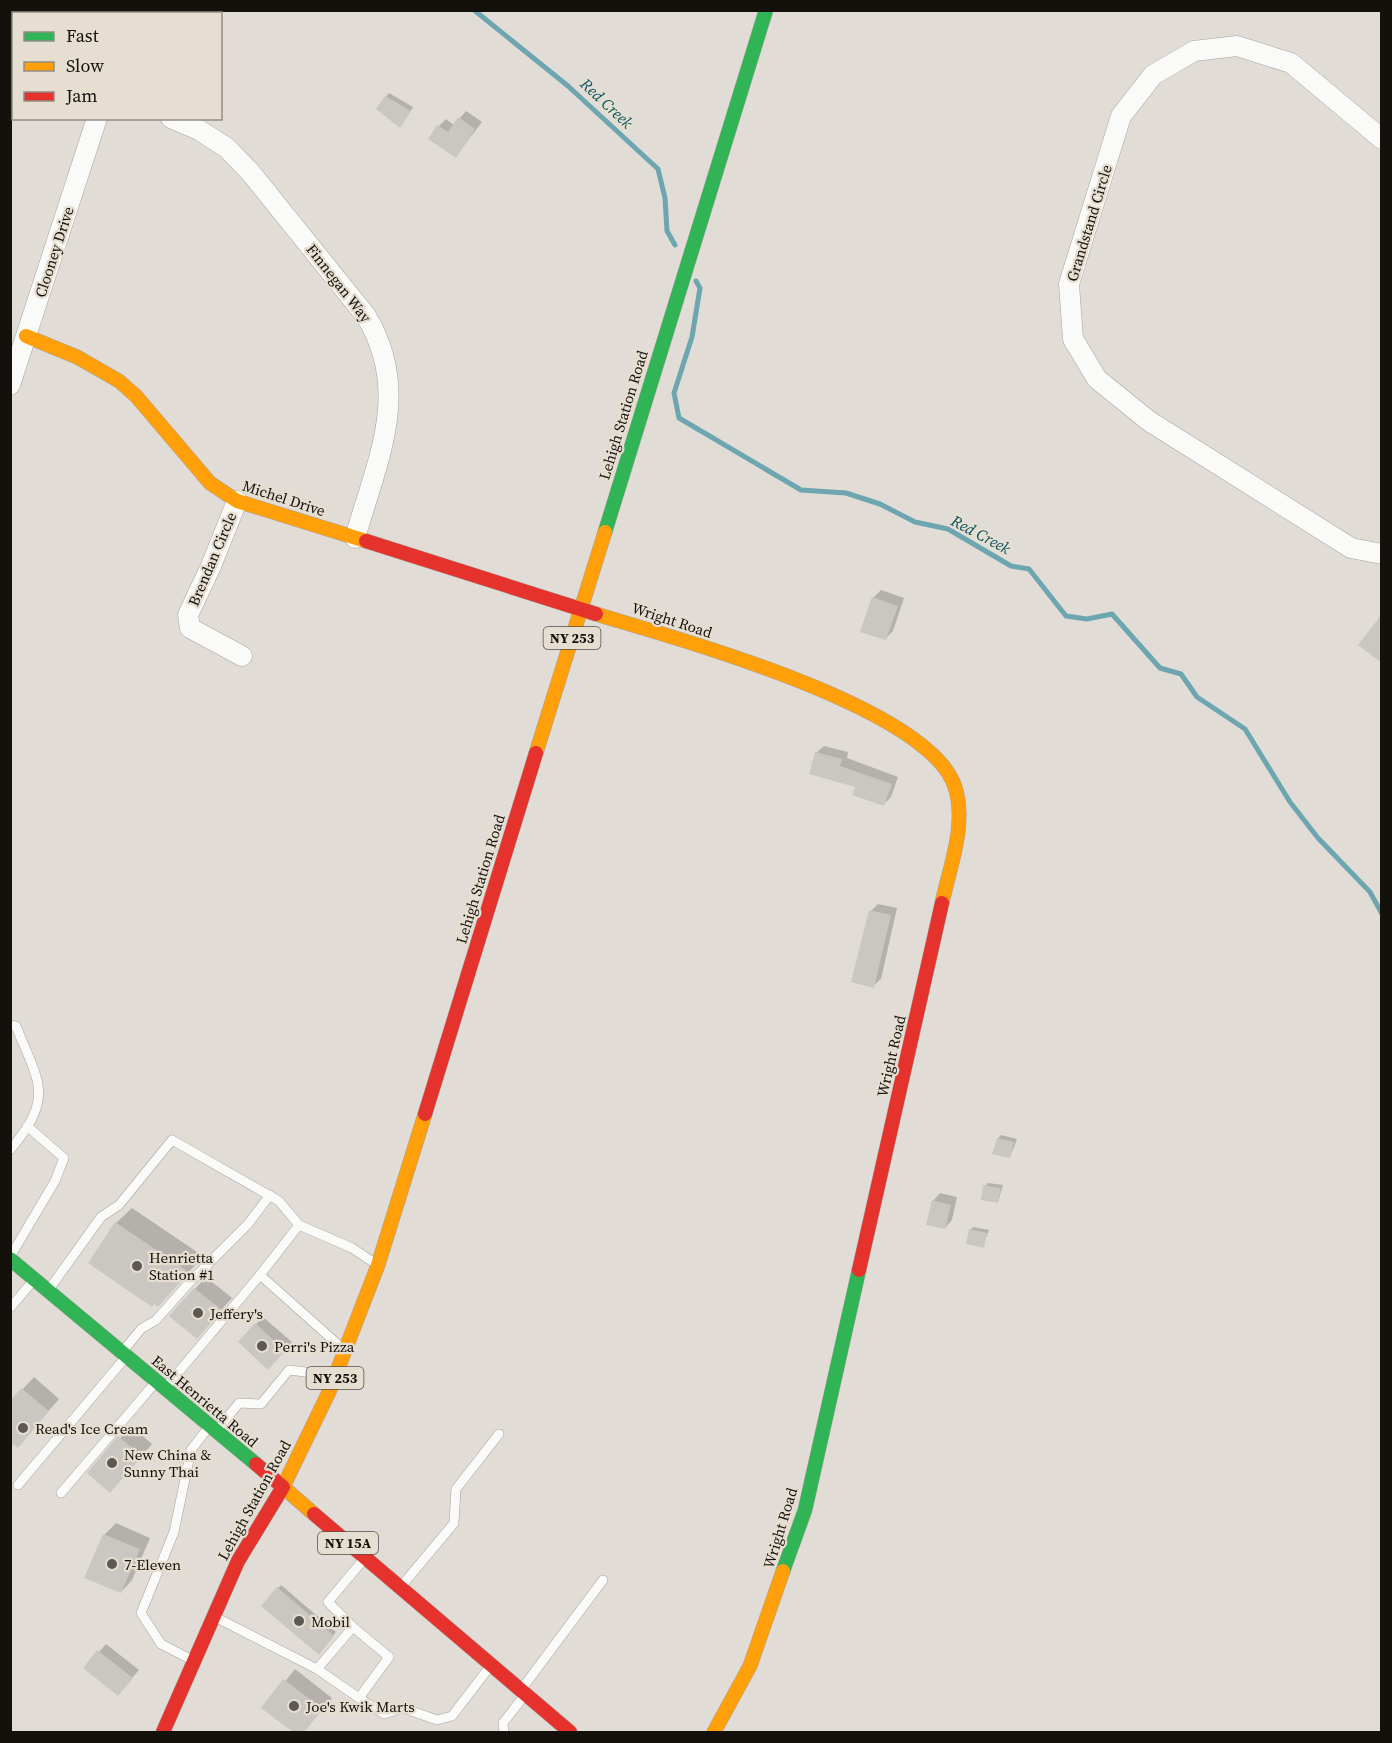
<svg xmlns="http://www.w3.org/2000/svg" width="1392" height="1743" font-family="'Source Serif 4',serif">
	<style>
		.shadow { fill: #0003 }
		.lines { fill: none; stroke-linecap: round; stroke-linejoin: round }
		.stream { stroke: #6da6b0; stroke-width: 5 }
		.building { fill: #cac6c1 }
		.lane-casing { stroke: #a6a39e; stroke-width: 10 }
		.street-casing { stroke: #a6a39e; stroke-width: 21 }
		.fast-casing { stroke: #a6a39e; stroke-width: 15 }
		.slow-casing { stroke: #a6a39e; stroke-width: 15 }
		.jam-casing { stroke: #a6a39e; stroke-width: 15 }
		.lane { stroke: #fafaf9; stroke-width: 9 }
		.street { stroke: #fafaf9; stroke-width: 20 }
		.fast { stroke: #30b455; stroke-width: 14 }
		.slow { stroke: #ff9f0a; stroke-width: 14 }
		.jam { stroke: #e5322d; stroke-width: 14 }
		.poi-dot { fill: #5c5853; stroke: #e6ded1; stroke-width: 2 }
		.labels { text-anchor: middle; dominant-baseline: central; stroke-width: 4.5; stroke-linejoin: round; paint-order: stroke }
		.shield { fill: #e6ded1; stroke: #534e48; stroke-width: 1.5 }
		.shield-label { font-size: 14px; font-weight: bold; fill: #14110d }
		.street-label { font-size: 15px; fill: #14110d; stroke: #e6ded1 }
		.poi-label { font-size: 15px; fill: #14110d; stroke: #e6ded1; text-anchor: start }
		.water-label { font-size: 16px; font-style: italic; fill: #06525e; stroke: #e6ded1 }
	</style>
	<rect width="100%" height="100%" fill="#e1ddd6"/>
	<path class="shadow" d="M 389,93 L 413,107 L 403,123 L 386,97 Z
		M 466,111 L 482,122 L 456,156 L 439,126 L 446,119 L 454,125 Z
		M 881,590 L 904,598 L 893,631 L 885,639 L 873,598 Z
		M 824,746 L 848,752 L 847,758 L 898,777 L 891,797 L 884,804 L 857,785 L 816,753 Z
		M 878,904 L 897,908 L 881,979 L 873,986 L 871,911 Z
		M 1001,1135 L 1017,1139 L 1010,1157 L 998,1138 Z
		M 988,1183 L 1003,1185 L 998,1202 L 985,1186 Z
		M 940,1193 L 957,1197 L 952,1220 L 945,1228 L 933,1201 Z
		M 132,1208 L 200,1254 L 195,1261 L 197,1263 L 158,1305 L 90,1263 L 116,1223 Z
		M 973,1227 L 989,1230 L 983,1246 L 970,1230 Z
		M 206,1277 L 232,1298 L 197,1337 L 195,1289 Z
		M 263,1317 L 292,1342 L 276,1360 L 256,1324 Z
		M 34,1377 L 59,1399 L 18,1446 L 14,1443 L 10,1447 L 10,1403 Z
		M 131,1426 L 152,1444 L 121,1480 L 89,1473 Z
		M 116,1523 L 150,1538 L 132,1580 L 121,1592 L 104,1535 Z
		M 281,1585 L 336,1632 L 322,1650 L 278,1588 Z
		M 106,1644 L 139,1670 L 118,1694 L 85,1668 Z
		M 295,1669 L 332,1698 L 303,1732 L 296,1732 L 264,1708 Z"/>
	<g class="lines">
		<path class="stream" d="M 474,10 L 568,86 L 658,169 L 665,198 L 667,231 L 675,245
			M 696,281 L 700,288 L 692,337 L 674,393 L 679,418 L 801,490 L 846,493 L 880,504 L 915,522 L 948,529 L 1011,566 L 1029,569 L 1066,616 L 1087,619 L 1112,614 L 1160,668 L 1181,674 L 1197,697 L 1245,729 L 1290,802 L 1318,838 L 1370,892 L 1382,914"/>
	</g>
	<path class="building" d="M 385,96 L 411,111 L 400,128 L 376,109 Z
		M 458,117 L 475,129 L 456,158 L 428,139 L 437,125 L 448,132 Z
		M 872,597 L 898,606 L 886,640 L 860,632 Z
		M 1382,614 L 1382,663 L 1358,645 Z
		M 815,752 L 842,759 L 840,766 L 892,784 L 884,806 L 852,795 L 855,787 L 809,774 Z
		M 869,910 L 891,915 L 874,988 L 851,982 Z
		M 997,1138 L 1014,1142 L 1010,1158 L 992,1154 Z
		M 983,1185 L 1001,1188 L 998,1203 L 981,1200 Z
		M 932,1200 L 951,1205 L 945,1229 L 926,1225 Z
		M 115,1222 L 186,1270 L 181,1277 L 183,1279 L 158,1307 L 154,1304 L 152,1307 L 88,1263 Z
		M 969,1229 L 987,1233 L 984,1248 L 966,1244 Z
		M 194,1288 L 222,1310 L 197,1339 L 169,1316 Z
		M 255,1323 L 285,1351 L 268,1370 L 238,1342 Z
		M 21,1388 L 49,1411 L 18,1448 L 10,1442 L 10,1401 Z
		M 118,1436 L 142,1456 L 110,1493 L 87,1473 Z
		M 103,1534 L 140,1549 L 121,1593 L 84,1578 Z
		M 277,1587 L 334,1636 L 319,1655 L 261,1606 Z
		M 97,1650 L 133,1678 L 118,1696 L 83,1668 Z
		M 283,1679 L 323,1709 L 304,1732 L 293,1732 L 261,1708 Z"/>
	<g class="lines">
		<defs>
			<path id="lane" d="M 10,1025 L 16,1026 C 39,1084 55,1096 10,1150
				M 10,1257 L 55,1181 L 64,1158 L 27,1126
				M 260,1275 L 299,1225 L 352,1248 L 373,1262
				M 50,1288 L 101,1217 L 119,1205 L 172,1140 L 279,1201 L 299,1225
				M 10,1308 L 32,1282
				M 124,1350 L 141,1329 L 156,1320 L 188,1284 L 248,1224 L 270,1195
				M 166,1387 L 260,1275 L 341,1347
				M 217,1430 L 239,1403 L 261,1404 L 289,1370 L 330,1375
				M 18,1485 L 125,1358
				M 61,1493 L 155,1383
				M 404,1583 L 454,1523 L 456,1489 L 499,1434
				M 215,1617 L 317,1669 L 353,1627 L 328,1602 L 364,1559
				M 353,1627 L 389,1657 L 359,1698 L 384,1714 L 403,1708 L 437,1720 L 452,1716 L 488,1669
				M 192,1660 L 161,1644 L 141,1613 L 174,1532 L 191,1450 L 208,1428
				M 317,1669 L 359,1698
				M 524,1686 L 603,1580
				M 504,1732 L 503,1723 L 524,1696"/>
			<path id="street" d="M 130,14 L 131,10
				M 10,72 L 14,73
				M 171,118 L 199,130 L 227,148 L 251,173 L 366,316 C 412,392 377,460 355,538
				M 1382,139 L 1291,63 L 1237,46 L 1194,51 L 1153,75 L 1121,116 L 1069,284 L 1073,339 L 1097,379 L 1149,421 L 1351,548 L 1382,554
				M 10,385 L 97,118
				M 237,501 L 211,566 L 188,615 L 190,628 L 242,656"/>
			<path id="fast" d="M 605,532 L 766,10
				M 10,1259 L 256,1464
				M 783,1571 L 805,1510 L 859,1270"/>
			<path id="slow" d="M 26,336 L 77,357 L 119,381 L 136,396 L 210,483 L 237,501 L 366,541
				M 596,614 C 674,638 929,706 955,787 C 967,824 950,866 942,903
				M 536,753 L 605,532
				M 314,1514 L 283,1487 L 329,1392 L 378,1265 L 425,1114
				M 714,1732 L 750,1666 L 783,1571"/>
			<path id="jam" d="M 366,541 L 596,614
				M 425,1114 L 536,753
				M 859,1270 L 942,903
				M 314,1514 L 570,1732
				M 163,1732 L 238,1561 L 283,1487 L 256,1464"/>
		</defs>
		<use href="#lane" class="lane-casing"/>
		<use href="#street" class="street-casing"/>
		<use href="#fast" class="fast-casing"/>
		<use href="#slow" class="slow-casing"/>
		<use href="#jam" class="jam-casing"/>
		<use href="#lane" class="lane"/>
		<use href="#street" class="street"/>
		<use href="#fast" class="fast"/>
		<use href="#slow" class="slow"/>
		<use href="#jam" class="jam"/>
	</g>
	<g class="poi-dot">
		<circle cx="137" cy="1266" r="6"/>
		<circle cx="198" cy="1313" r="6"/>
		<circle cx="262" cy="1346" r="6"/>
		<circle cx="23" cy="1428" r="6"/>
		<circle cx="112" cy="1463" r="6"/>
		<circle cx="112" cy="1564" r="6"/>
		<circle cx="299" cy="1621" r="6"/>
		<circle cx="294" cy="1706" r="6"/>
	</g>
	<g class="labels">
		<g class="shield">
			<rect x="543.5" y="627" width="57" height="22" rx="4.5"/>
			<rect x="306.5" y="1367" width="57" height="22" rx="4.5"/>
			<rect x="318" y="1532" width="60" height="22" rx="4.5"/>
		</g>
		<g class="shield-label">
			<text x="572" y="638">NY 253</text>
			<text x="335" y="1378">NY 253</text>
			<text x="348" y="1543">NY 15A</text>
		</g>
		<g class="street-label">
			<text transform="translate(1089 223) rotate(-73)">Grandstand Circle</text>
			<text transform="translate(54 252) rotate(-72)">Clooney Drive</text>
			<text transform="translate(339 283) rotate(52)">Finnegan Way</text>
			<text transform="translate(623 415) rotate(-73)">Lehigh Station Road</text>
			<text transform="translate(284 498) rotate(18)">Michel Drive</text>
			<text transform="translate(212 559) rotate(-67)">Brendan Circle</text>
			<text transform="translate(672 620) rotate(18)">Wright Road</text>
			<text transform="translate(480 879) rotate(-73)">Lehigh Station Road</text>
			<text transform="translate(891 1056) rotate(-77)">Wright Road</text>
			<text transform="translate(205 1401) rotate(40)">East Henrietta Road</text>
			<text transform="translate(254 1500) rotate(-61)">Lehigh Station Road</text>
			<text transform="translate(780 1528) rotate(-73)">Wright Road</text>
		</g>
		<g class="poi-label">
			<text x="149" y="1257">Henrietta<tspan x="149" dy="17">Station #1</tspan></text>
			<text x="210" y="1313">Jeffery's</text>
			<text x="274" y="1346">Perri's Pizza</text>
			<text x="35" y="1428">Read's Ice Cream</text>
			<text x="124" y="1454">New China &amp;<tspan x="124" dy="17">Sunny Thai</tspan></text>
			<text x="124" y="1564">7-Eleven</text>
			<text x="311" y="1621">Mobil</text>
			<text x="306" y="1706">Joe's Kwik Marts</text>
		</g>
		<g class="water-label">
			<text transform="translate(607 103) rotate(43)">Red Creek</text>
			<text transform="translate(981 534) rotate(28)">Red Creek</text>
		</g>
	</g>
	<rect width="1392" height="1743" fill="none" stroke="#14110d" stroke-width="24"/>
	<rect x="12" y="12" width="210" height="108" fill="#e6ded1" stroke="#928c83" stroke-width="1.5"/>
	<rect x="24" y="32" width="30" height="9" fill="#30b455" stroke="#928c83" stroke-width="1.5"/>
	<text x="66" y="42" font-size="18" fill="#14110d">Fast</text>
	<rect x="24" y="62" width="30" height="9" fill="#ff9f0a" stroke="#928c83" stroke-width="1.5"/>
	<text x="66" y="72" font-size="18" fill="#14110d">Slow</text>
	<rect x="24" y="92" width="30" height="9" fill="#e5322d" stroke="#928c83" stroke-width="1.5"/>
	<text x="66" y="102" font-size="18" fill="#14110d">Jam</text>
</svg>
